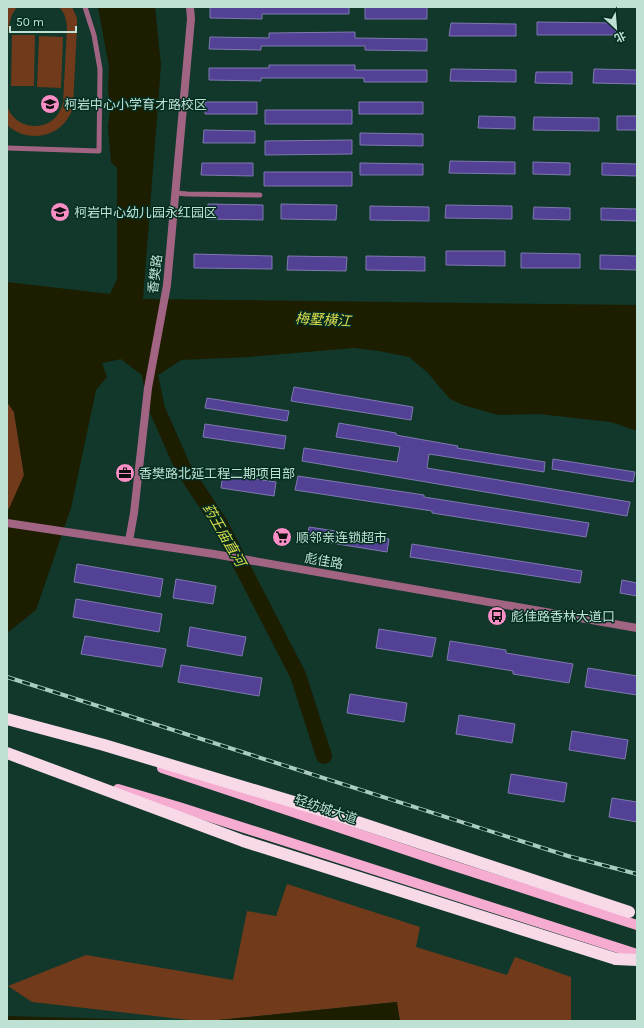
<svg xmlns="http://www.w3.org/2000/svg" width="644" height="1028" font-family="Karla,'Noto Sans SC',sans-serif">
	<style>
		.green { fill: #703a1b }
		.water { fill: #1d1d00 }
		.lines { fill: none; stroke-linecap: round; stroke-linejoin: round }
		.river { stroke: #1d1d00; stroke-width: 16 }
		.building { fill: #524195; stroke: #7f79b0 }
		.lane { stroke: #a16583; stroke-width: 5 }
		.street { stroke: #a16583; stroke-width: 8 }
		.primary { stroke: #f6acd0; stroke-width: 10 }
		.highway { stroke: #f8d9e7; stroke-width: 12 }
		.rail-casing { stroke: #a9ccbe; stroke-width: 4 }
		.rail { stroke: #052e22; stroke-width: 2.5; stroke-dasharray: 8; stroke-linecap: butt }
		.highway-bridge { stroke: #f8d9e7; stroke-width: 12 }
		.labels { text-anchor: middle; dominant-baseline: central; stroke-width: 3; stroke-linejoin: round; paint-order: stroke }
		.poi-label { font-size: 13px; fill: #bee1d3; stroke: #052e22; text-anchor: start }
		.street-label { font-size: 13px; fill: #bee1d3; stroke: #052e22 }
		.water-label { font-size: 14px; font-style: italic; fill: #dddb4a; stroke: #052e22 }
	</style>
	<rect width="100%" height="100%" fill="#11382b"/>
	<path class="green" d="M 7,7 L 17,7 C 4,22 8,53 7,73 Z
		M 59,7 L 72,7 L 77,18 L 77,27 L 73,106 C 72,110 71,114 68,118 C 55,139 25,142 7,125 L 7,104 C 11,126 40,133 55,118 C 59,114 61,109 63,103 L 67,27 C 66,19 65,13 59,7 Z
		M 12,35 L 35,35 L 34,86 L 11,86 Z
		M 39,36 L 63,37 L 61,88 L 37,87 Z
		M 7,402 L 14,412 L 24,475 L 10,509 L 7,508 Z
		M 287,884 L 420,927 L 416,947 L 507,975 L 515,957 L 571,977 L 571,1021 L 400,1021 L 396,1002 L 209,1021 L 198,1021 L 32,1002 L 8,986 L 86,955 L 233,980 L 247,911 L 276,916 Z"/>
	<path class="water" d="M 98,7 L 155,7 L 161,65 L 143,299 L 637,305 L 637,431 L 611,422 L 539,414 L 498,415 L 463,405 L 450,399 L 427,372 L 409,357 L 379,351 L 354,348 L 248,357 L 181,360 L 160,374 L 143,376 L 121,359 L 102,363 L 107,377 L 96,390 L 71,508 L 36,610 L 7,633 L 7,513 L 24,475 L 14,412 L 7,402 L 7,282 L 110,294 L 117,279 L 117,168 L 111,162 L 108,127 L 110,110 L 108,89 L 109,67 Z
		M 397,1002 L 400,1021 L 209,1021 Z
		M 7,1016 L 183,1021 L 7,1021 Z"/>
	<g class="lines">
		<path class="river" d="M 148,366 L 157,409 L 183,468 L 220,524 L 298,675 L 324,756"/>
	</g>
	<path class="building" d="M 210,7 L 349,7 L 349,14 L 262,14 L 262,19 L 210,18 Z
		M 365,7 L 427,7 L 427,19 L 365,19 Z
		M 537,22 L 616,23 L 616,35 L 537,35 Z
		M 451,23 L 516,24 L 516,36 L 449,36 Z
		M 355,32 L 355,38 L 427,39 L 427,51 L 365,50 L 365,46 L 261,46 L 261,50 L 209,49 L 210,37 L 269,38 L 269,33 Z
		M 269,65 L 355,65 L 355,70 L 427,70 L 427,82 L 364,82 L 364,78 L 261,78 L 261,81 L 209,80 L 209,68 L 269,68 Z
		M 451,69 L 516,70 L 516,82 L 450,81 Z
		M 594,69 L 637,70 L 637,84 L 593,83 Z
		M 536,72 L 572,72 L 572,84 L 535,83 Z
		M 205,102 L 257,102 L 257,114 L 205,114 Z
		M 359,102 L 423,102 L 423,114 L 359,114 Z
		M 265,110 L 352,110 L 352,124 L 265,124 Z
		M 479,116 L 515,117 L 515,129 L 478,128 Z
		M 617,116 L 637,116 L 637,130 L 617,130 Z
		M 534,117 L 599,118 L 599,131 L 533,130 Z
		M 204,130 L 255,131 L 255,143 L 203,143 Z
		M 360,133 L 423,134 L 423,146 L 360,145 Z
		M 352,140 L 352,154 L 265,155 L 265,141 Z
		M 450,161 L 515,162 L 515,174 L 449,173 Z
		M 533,162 L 570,163 L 570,175 L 533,174 Z
		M 202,163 L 253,163 L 253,176 L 201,175 Z
		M 360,163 L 423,164 L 423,175 L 360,175 Z
		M 602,163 L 637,164 L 637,176 L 602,175 Z
		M 264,172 L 352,172 L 352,186 L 264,186 Z
		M 208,204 L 263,205 L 263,220 L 207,219 Z
		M 281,204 L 337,205 L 336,220 L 281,219 Z
		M 446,205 L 512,206 L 512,219 L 445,218 Z
		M 370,206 L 429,207 L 429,221 L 370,220 Z
		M 534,207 L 570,208 L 570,220 L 533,219 Z
		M 601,208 L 637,209 L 637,221 L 601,220 Z
		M 446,251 L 505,251 L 505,266 L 446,265 Z
		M 521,253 L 580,254 L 580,268 L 521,268 Z
		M 194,254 L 272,256 L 272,269 L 194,268 Z
		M 600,255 L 637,256 L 637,270 L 600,269 Z
		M 288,256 L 347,257 L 346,271 L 287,270 Z
		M 366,256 L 425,257 L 425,271 L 366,270 Z
		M 294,387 L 413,407 L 411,420 L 291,401 Z
		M 207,398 L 289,411 L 287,421 L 205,408 Z
		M 339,423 L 396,433 L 396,435 L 458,446 L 457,448 L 545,462 L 544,472 L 429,454 L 427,468 L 630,502 L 627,516 L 302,461 L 304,448 L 397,462 L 400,447 L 336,437 Z
		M 205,424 L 286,436 L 284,449 L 203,437 Z
		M 553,459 L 635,472 L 633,482 L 552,469 Z
		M 223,474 L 276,482 L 274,496 L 221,488 Z
		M 298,476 L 424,495 L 424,497 L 589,523 L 586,537 L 432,513 L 432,511 L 295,490 Z
		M 309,527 L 389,539 L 387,552 L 307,539 Z
		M 412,544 L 582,571 L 580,583 L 410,557 Z
		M 77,564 L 163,579 L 160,597 L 74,582 Z
		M 176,579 L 216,586 L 213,604 L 173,598 Z
		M 622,580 L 637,583 L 637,596 L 620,593 Z
		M 76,599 L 162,614 L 159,632 L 73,617 Z
		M 190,627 L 246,637 L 242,656 L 187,646 Z
		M 379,629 L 436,638 L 432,657 L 376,648 Z
		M 85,636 L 166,649 L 162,667 L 81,654 Z
		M 450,641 L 506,650 L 506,653 L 573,664 L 569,683 L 513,674 L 513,671 L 447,660 Z
		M 181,665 L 262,678 L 259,696 L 178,682 Z
		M 588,668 L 637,676 L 637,695 L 585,687 Z
		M 350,694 L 407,703 L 404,722 L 347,713 Z
		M 459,715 L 515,724 L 512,743 L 456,734 Z
		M 572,731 L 628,740 L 625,759 L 569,750 Z
		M 511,774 L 567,783 L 564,802 L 508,793 Z
		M 612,798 L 637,802 L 637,822 L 609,817 Z"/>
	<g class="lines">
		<path class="lane" d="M 7,148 L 99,151 L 100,69 L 94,35 L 85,7
			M 176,193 L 187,194 L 260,195"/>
		<path class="street" d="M 7,523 L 214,554 L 637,628
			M 129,541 L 134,513 L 148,388 L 167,285 L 191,19 L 190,7"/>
		<path class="primary" d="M 162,768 L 448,864 L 637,925
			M 118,789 L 179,807 L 637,954"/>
		<path class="highway" d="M 616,959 L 637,960"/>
		<defs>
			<path id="rail" d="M 7,677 L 568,856 L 637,874"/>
		</defs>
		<use href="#rail" class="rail-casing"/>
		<use href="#rail" class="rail"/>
		<path class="highway-bridge" d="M 7,719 L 104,745 L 327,812 L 629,912
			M 7,753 L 243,841 L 616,959"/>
	</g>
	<defs>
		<symbol id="school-disc" viewBox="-11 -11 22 22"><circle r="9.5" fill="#fa8fc6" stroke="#052e22"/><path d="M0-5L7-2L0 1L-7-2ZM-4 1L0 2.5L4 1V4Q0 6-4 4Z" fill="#111"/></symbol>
		<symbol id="office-disc" viewBox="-11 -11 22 22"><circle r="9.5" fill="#fa8fc6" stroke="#052e22"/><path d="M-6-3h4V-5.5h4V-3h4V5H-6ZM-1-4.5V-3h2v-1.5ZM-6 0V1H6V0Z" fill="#111"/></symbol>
		<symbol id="supermarket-disc" viewBox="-11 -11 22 22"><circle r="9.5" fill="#fa8fc6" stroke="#052e22"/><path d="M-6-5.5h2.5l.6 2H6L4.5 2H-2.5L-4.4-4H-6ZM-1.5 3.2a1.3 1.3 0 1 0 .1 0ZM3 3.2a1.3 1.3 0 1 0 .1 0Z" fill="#111"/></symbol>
		<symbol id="bus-disc" viewBox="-11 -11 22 22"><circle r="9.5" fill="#fa8fc6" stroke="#052e22"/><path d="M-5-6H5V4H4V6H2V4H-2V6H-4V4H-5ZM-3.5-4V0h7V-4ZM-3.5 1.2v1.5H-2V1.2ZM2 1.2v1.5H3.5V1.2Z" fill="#111"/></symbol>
	</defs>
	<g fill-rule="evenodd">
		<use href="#school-disc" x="39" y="93" width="22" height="22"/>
		<use href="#school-disc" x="49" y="201" width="22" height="22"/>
		<use href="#office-disc" x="114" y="462" width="22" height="22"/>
		<use href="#supermarket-disc" x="271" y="526" width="22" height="22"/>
		<use href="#bus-disc" x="486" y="605" width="22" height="22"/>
	</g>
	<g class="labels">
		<g class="poi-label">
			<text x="64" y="104">柯岩中心小学育才路校区</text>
			<text x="74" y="212">柯岩中心幼儿园永红园区</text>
			<text x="139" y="473">香樊路北延工程二期项目部</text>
			<text x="296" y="537">顺邻亲连锁超市</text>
			<text x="511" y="616">彪佳路香林大道口</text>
		</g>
		<g class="street-label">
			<text transform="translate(155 274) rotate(-83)">香樊路</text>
			<text transform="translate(324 561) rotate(10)">彪佳路</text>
			<text transform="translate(326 809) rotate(19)">轻纺城大道</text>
		</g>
		<g class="water-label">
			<text transform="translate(323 320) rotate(3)">梅墅横江</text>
			<text transform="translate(224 535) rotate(60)">药王庙直河</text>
		</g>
	</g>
	<rect width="644" height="1028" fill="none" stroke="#bee1d3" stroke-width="16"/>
	<g transform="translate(616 28) rotate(154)" stroke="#052e22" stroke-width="3" paint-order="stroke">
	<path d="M0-3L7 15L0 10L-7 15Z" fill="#bee1d3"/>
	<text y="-6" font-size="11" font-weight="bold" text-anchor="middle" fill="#bee1d3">北</text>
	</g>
	<path d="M10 26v6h66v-6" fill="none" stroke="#bee1d3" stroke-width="2"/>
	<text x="16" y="26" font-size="12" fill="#bee1d3" stroke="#052e22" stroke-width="3" paint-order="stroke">50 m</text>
</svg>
